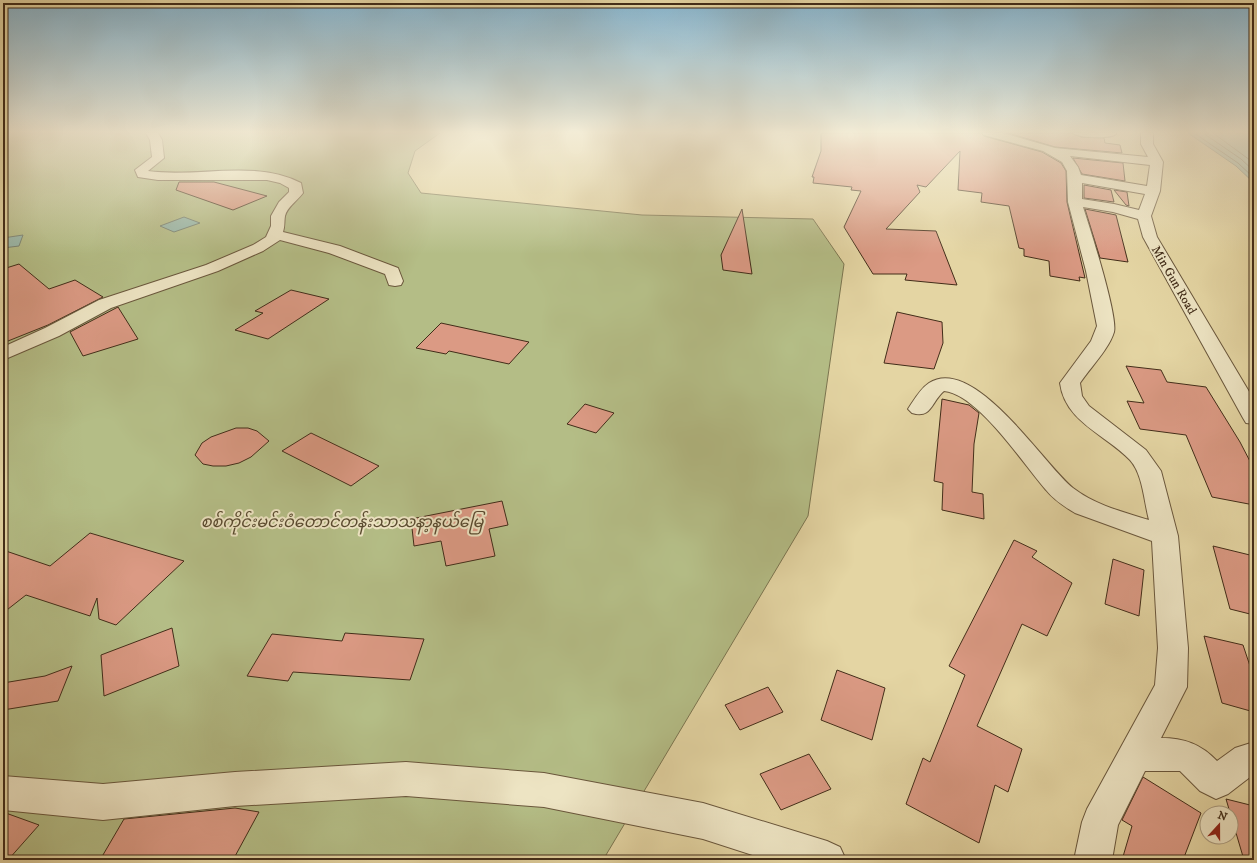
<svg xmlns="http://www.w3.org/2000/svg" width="1257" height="863" font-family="'IM FELL DW Pica','Noto Sans Myanmar',serif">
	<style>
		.green { fill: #b4bd86; stroke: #7b7550 }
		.water { fill: #96b8ab; stroke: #748071 }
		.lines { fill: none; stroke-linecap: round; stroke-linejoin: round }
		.shore { stroke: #6c7262; stroke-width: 1 }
		.building { fill: #db9a84; stroke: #422d19 }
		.minor-casing { stroke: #6a573c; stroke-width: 2 }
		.minor { fill: #ede4c3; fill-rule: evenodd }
		.labels { text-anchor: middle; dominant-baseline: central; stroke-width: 4; stroke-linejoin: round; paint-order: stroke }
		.far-street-label { font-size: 13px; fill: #422d19; stroke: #ede4c3 }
		.park-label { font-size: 16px; font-style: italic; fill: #594a2f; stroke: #ede4c3 }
	</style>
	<rect width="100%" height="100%" fill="#e4d5a3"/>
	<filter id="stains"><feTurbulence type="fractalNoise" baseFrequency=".005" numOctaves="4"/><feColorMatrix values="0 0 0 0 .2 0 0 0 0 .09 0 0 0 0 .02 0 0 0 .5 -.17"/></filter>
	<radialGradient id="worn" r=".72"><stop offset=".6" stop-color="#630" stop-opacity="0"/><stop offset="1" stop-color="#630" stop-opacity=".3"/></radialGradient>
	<path class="green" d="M 3,133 L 440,133 L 415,151 L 408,173 L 421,193 L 642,215 L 813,219 L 844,264 L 808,516 L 603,860 L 3,860 Z"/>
	<path class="water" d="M 1188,133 L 1254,133 L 1254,183 L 1236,166 Z
		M 184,217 L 200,223 L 174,232 L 160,226 Z
		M 23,235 L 19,246 L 3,248 L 3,238 Z"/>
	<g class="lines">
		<path class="shore" d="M 1194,133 L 1238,163 L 1254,178
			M 1203,133 L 1241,159 L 1254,171
			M 1213,133 L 1254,163"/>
	</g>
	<path class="building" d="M 821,133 L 981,133 L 984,136 L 1042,152 L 1061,163 L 1066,171 L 1067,202 L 1085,278 L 1079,277 L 1080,281 L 1050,276 L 1049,261 L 1024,256 L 1024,249 L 1019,248 L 1009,206 L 981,202 L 982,193 L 958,190 L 960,151 L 926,187 L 917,185 L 920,192 L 886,229 L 936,231 L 957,285 L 905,280 L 907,274 L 873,274 L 844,227 L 861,191 L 851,190 L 852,187 L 813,183 L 814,177 L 812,177 L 821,151 Z
		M 1008,133 L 1072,133 L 1081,137 L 1104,138 L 1105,143 L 1120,145 L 1122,153 L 1055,147 Z
		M 1073,158 L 1123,163 L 1125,181 L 1082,174 Z
		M 179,182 L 214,182 L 267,196 L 233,210 L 176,190 Z
		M 1084,185 L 1111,190 L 1114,202 L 1084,198 Z
		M 1114,190 L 1127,192 L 1129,206 L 1126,205 Z
		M 742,209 L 752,274 L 723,270 L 721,255 Z
		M 1085,209 L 1116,215 L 1128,262 L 1100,258 Z
		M 19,264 L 49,289 L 75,280 L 103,297 L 48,325 L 3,343 L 3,269 Z
		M 291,290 L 329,299 L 268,339 L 235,330 L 263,313 L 255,311 Z
		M 118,307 L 138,339 L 83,356 L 70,332 Z
		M 897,312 L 942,322 L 943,343 L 934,369 L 884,363 Z
		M 441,323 L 529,342 L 509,364 L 449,351 L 446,354 L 416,348 Z
		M 1126,366 L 1161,370 L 1167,382 L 1206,387 L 1240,442 L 1254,469 L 1254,505 L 1212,497 L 1186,435 L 1140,429 L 1127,401 L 1144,403 Z
		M 942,399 L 969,405 L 979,413 L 974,444 L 972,492 L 983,494 L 984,519 L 942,510 L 943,483 L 934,481 Z
		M 585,404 L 614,413 L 596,433 L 567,424 Z
		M 236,428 L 248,428 L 257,431 L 269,441 L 251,457 L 239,463 L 226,466 L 213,466 L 203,464 L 195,455 L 202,443 L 211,437 Z
		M 311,433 L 379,466 L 351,486 L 282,451 Z
		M 502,501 L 508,525 L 489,529 L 495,556 L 446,566 L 441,541 L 414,546 L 411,519 Z
		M 90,533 L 184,561 L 116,625 L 99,619 L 97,598 L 90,616 L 26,595 L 3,613 L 3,550 L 50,566 Z
		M 1014,540 L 1037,551 L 1032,557 L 1072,583 L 1047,636 L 1022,624 L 977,726 L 1022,749 L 1008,792 L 995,785 L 979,843 L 906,804 L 923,758 L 930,762 L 965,675 L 949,666 Z
		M 1213,546 L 1254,556 L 1254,615 L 1230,609 Z
		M 1113,559 L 1144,570 L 1139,616 L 1105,604 Z
		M 172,628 L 179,666 L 104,696 L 101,655 Z
		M 345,633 L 424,639 L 410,680 L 293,672 L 288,681 L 247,676 L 272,634 L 342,641 Z
		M 1204,636 L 1243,645 L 1254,678 L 1254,712 L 1222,703 Z
		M 72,666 L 58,701 L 3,710 L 3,683 L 45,676 Z
		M 837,670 L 885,688 L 872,740 L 821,720 Z
		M 768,687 L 783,712 L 740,730 L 725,705 Z
		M 809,754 L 831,789 L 781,810 L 760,774 Z
		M 1143,777 L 1201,813 L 1183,860 L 1122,860 L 1132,826 L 1122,820 Z
		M 1226,799 L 1254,806 L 1254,860 L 1244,860 Z
		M 235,808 L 259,812 L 233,860 L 100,860 L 124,819 Z
		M 3,812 L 39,825 L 8,860 L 3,860 Z"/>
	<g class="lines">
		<defs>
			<path id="minor" d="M 146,133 L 158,133 L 162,140 L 164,158 L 148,171 C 198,178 255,159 301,183 L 303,193 C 297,201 287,207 285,216 C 284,222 285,226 283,232 L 340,246 L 398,268 L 403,281 L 401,285 L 395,286 L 389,285 L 385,274 L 329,253 L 280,240 L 263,251 L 218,271 L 111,308 L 59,336 L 3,360 L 3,347 L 45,328 L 99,300 L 206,265 L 253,245 L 266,237 L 271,226 L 271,216 L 279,202 L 289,192 L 289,188 L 280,183 L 267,180 L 158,180 L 138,177 L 135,170 L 152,157 L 150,140 Z
				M 982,133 L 1003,133 L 1055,148 L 1148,157 L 1141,144 L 1141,133 L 1153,133 L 1153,144 L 1163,162 L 1160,191 L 1151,216 L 1157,237 L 1254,400 L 1254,424 L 1246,423 L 1243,418 L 1143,237 L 1138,219 L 1113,212 L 1083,207 C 1090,228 1118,316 1114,332 C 1109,349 1090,368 1080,383 L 1082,396 L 1089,406 L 1146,450 L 1161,471 L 1178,536 L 1188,648 L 1187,687 L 1161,738 C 1184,738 1201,744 1217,761 L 1235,748 L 1254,742 L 1254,774 L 1228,794 L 1216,799 L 1200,791 L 1180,771 L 1145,771 L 1118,825 L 1112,860 L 1074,860 L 1082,822 L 1087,809 L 1155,685 L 1158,648 L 1152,541 L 1075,513 C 1065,507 1054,500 1046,490 C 1024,465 978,394 944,391 C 931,402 932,419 912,413 L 908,409 C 914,400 920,389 929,383 C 974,354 1044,465 1073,488 C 1095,505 1123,512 1149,520 C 1144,502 1143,474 1130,460 C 1105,434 1065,422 1060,383 L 1091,341 L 1097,326 L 1086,271 L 1068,202 L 1067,171 L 1062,162 L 1043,151 L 984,135 ZM 1070,156 L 1150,165 L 1147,186 L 1081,175 L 1078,167 ZM 1082,183 L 1145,194 L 1139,210 L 1114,204 L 1082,199 Z
				M 1073,133 L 1116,133 L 1116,134 C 1111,139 1078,138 1073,133 Z
				M 406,762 L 544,773 L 703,803 L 827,841 L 840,847 L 846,860 L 768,860 L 703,839 L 544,807 L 406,796 L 235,806 L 103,820 L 3,810 L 3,776 L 103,784 L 235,772 Z"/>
		</defs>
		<use href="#minor" class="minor-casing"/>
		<use href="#minor" class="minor"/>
	</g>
	<linearGradient id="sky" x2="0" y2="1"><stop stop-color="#87b6d0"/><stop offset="0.52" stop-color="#f3ecd6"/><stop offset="1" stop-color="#f3ecd6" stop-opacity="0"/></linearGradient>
	<rect width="1257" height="254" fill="url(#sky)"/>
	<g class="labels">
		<g class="far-street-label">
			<text transform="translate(1174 280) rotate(60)">Min Gun Road</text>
		</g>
		<g class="park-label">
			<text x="342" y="522">စစ်ကိုင်းမင်းဝံတောင်တန်းသာသနာ့နယ်မြေ</text>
		</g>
	</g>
	<rect width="1257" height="863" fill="none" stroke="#e4d5a3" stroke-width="16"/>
	<rect x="4" y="4" width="1249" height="855" fill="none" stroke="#422d19" stroke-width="2"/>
	<rect x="8" y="8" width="1241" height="847" fill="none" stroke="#422d19"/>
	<g transform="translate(1219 825) rotate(21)"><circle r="19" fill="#ede4c3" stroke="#a99b7f"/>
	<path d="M0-3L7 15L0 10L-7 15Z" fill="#8f2418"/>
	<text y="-6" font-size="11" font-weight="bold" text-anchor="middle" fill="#422d19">N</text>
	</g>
	<rect width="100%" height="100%" filter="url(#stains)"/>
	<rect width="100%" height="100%" fill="url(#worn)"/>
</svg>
